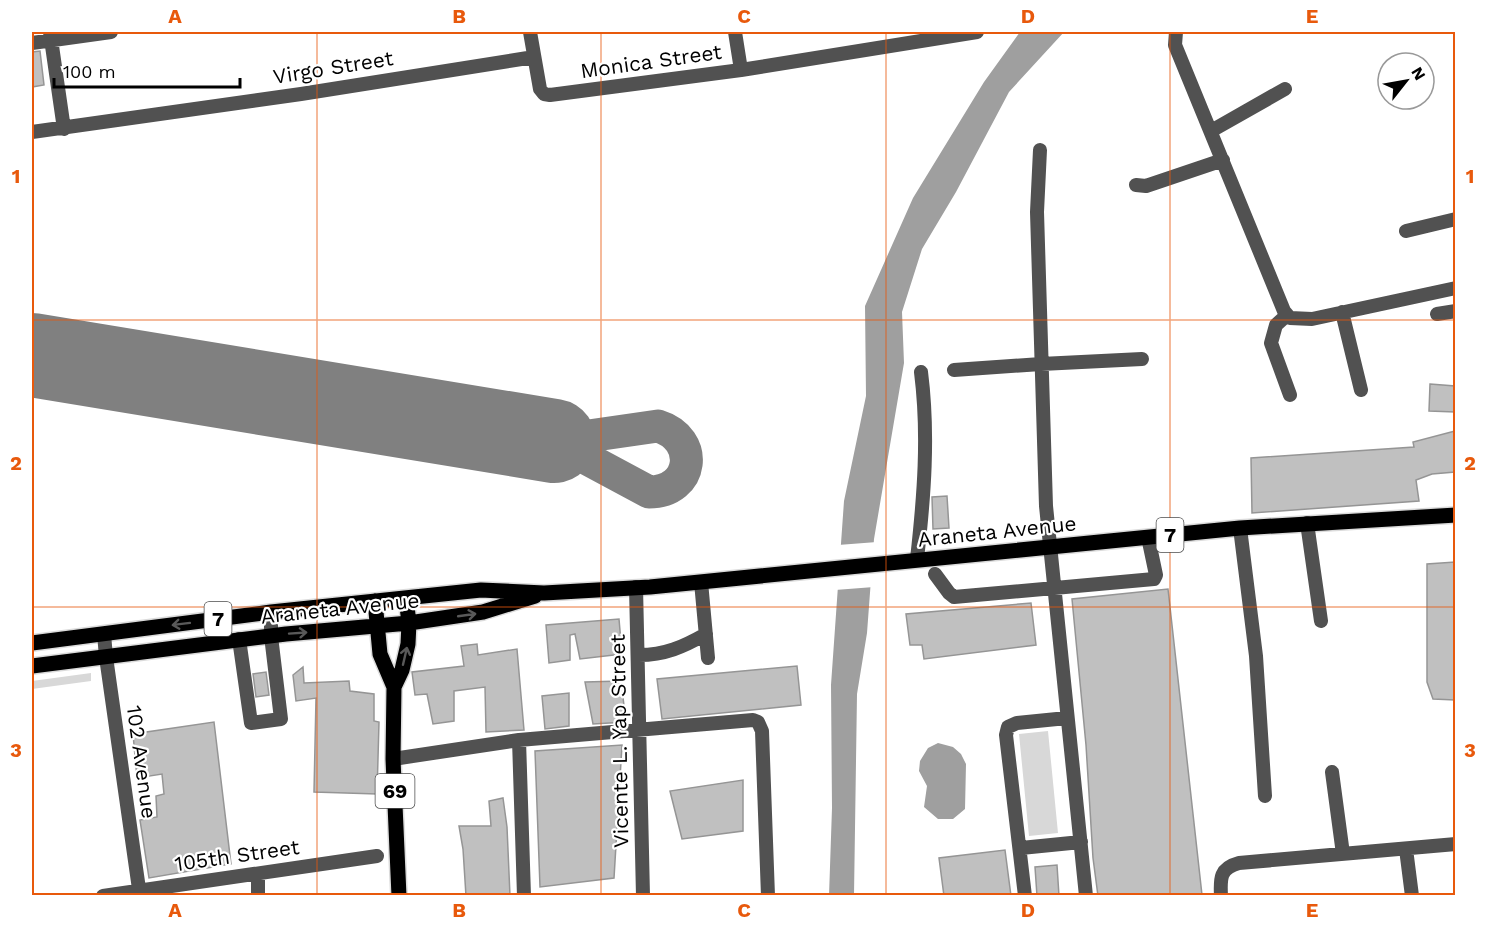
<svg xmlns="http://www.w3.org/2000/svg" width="1487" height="927" font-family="'Work Sans',sans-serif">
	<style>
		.green { fill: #d8d8d8 }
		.water { fill: #9f9f9f }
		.pier { fill: #fff }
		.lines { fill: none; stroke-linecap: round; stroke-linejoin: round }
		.taxiway { stroke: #808080; stroke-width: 33 }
		.runway { stroke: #808080; stroke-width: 84 }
		.building { fill: #c0c0c0; stroke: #959595; stroke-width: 1.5 }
		.major-casing { stroke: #dbdbdb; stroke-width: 18 }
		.minor { stroke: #515151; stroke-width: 14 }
		.major { stroke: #000; stroke-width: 15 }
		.oneway { stroke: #595959 }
		.grid { fill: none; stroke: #e8590c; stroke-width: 1.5; stroke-opacity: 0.55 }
		.labels { text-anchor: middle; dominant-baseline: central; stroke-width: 4.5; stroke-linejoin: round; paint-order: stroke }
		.shield { fill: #fff; stroke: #4c4c4c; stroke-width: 1.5 }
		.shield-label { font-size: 20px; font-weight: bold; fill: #000 }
		.street-label { font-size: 21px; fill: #000; stroke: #fff }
		.neatline { fill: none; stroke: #e8590c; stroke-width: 2 }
		.grid-label { font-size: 20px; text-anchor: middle; font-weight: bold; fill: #e8590c }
	</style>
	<rect width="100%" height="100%" fill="#fff"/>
	<path class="green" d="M 91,673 L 91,681 L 32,689 L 32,681 Z
		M 1048,731 L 1058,833 L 1029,836 L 1019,734 Z"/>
	<path class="water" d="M 1020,32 L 1064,32 L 1009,92 L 956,192 L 922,249 L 902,312 L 904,363 L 874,539 L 867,633 L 857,694 L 854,895 L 829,896 L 832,808 L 831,685 L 844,501 L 866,396 L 865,306 L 913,198 L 984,82 Z
		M 938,743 L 953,747 L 961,754 L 966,764 L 965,809 L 953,819 L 938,819 L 924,807 L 927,786 L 919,771 L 920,761 L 928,748 Z"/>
	<path class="pier" d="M 877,542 L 874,587 L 835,590 L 838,545 Z"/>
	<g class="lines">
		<path class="taxiway" d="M 32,366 L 39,356
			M 658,426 C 700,439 694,492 649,492 L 554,441 Z"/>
		<path class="runway" d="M 32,355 L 554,441"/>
	</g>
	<path class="building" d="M 40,51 L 44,85 L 32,87 L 32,52 Z
		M 1430,384 L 1455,386 L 1455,412 L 1429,411 Z
		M 1455,431 L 1455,472 L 1432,474 L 1416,480 L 1419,501 L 1252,513 L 1251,458 L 1414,447 L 1413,442 Z
		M 947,496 L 949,528 L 933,529 L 932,497 Z
		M 1455,562 L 1455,700 L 1433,699 L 1427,682 L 1427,564 Z
		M 1168,589 L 1202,895 L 1098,896 L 1093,858 L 1086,745 L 1072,599 Z
		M 1031,603 L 1036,645 L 924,659 L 922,645 L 910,645 L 906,614 Z
		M 619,619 L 622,654 L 580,659 L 575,634 L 570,635 L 570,660 L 549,663 L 546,625 Z
		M 477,644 L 478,655 L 517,649 L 524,730 L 486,732 L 485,687 L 454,691 L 454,721 L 433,724 L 427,694 L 415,695 L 412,672 L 464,666 L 461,646 Z
		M 797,666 L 801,705 L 662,719 L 657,679 Z
		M 303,667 L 304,683 L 349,681 L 350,691 L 374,694 L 374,721 L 379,722 L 377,794 L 314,792 L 316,698 L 296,701 L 293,675 Z
		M 266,672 L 269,695 L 256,697 L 253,674 Z
		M 621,681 L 626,722 L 593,724 L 585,682 Z
		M 569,693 L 569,726 L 545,729 L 542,696 Z
		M 214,722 L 231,864 L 149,878 L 140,820 L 157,817 L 156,796 L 164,794 L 162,774 L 137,778 L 133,734 Z
		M 622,745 L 614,878 L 540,887 L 535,751 Z
		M 743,780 L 743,831 L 682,839 L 670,791 Z
		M 503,798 L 507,827 L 510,896 L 466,896 L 463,849 L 459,826 L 491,826 L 489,801 Z
		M 1005,850 L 1011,896 L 944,896 L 939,858 Z
		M 1057,865 L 1059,896 L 1037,896 L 1035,867 Z"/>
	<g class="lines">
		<defs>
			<path id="major" d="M 375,601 L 380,654 L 394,687
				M 32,643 L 271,612 L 481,590 L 544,593 L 650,587 L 1240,528 L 1456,515
				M 32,666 L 286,634 L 409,623 L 483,612 L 535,596
				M 399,896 L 393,759 L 394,687 L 402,670 L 408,644 L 409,623 L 406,598"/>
		</defs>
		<use href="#major" class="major-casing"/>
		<path class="minor" d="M 50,32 L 64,129
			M 530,32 L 540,89 L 544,94 L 550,95 L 741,70 L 977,32
			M 735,32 L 741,70
			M 1176,32 L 1175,45 L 1284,311 L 1290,318 L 1312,319 L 1456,288
			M 32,43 L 111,32
			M 1211,131 L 1285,89
			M 32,132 L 301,94 L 534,57
			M 1040,150 L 1037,212 L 1046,506 L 1086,896
			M 1136,185 L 1146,186 L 1223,160
			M 1406,231 L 1456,219
			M 1342,312 L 1361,390
			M 1437,314 L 1456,311
			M 1287,315 L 1276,325 L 1271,343 L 1290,395
			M 954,370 L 1041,364 L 1142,359
			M 1307,523 L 1321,621
			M 1240,528 L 1256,656 L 1265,796
			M 917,559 C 924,497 929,435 921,372
			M 935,574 L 949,593 L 954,597 L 1154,579 L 1156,575 L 1148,537
			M 701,582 L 708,658
			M 636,587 L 643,896
			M 104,634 L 106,657 L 140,896
			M 239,639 L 251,723 L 281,719 L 271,636 L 271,612
			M 639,655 C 665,655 683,647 706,634
			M 519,740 L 524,896
			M 393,759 L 519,740 L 753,720 L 758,722 L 762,731 L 768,896
			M 1332,772 L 1343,854
			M 1021,848 L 1081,842
			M 1406,849 L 1412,896
			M 258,874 L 258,896
			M 103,896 L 377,856
			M 1025,896 L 1006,735 L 1008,727 L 1017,723 L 1067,718
			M 1221,896 C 1220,878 1220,868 1239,863 L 1456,844"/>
		<use href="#major" class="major"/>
	</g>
	<defs><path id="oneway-shaft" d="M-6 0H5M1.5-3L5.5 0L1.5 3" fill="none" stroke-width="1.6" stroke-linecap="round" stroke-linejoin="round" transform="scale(1.5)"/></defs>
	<g class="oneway">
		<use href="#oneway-shaft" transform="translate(467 615) rotate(-8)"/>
		<use href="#oneway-shaft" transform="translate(181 624) rotate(173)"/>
		<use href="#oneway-shaft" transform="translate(298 633) rotate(-4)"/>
		<use href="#oneway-shaft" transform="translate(405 656) rotate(-77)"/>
	</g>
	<path class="grid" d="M 317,32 L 317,896M 601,32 L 601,896M 886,32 L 886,896M 1170,32 L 1170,896M 32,320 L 1456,320M 32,607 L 1456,607"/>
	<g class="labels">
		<g class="shield">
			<rect x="1156.5" y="518" width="27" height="34" rx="4.5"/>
			<rect x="204.5" y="602" width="27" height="34" rx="4.5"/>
			<rect x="375.5" y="774" width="39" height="34" rx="4.5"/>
		</g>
		<g class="shield-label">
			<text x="1170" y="535">7</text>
			<text x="218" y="619">7</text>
			<text x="395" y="791">69</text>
		</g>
		<g class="street-label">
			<text transform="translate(651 61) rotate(-8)">Monica Street</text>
			<text transform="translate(333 67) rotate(-9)">Virgo Street</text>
			<text transform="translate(997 531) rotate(-6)">Araneta Avenue</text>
			<text transform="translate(340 608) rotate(-6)">Araneta Avenue</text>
			<text transform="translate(619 741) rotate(-91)">Vicente L. Yap Street</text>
			<text transform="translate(142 762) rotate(82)">102 Avenue</text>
			<text transform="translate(237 855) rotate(-8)">105th Street</text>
		</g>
	</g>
	<rect width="1487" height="927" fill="none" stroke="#ffffff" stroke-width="66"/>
	<g transform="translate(1406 81) rotate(59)"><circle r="28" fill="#ffffff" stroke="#999999" stroke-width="1.5"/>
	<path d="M0-4.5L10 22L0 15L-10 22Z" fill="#000000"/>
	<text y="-9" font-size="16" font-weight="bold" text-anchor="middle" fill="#000000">N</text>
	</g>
	<path d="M54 78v9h186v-9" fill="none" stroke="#000000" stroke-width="3"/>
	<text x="63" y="78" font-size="18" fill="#000000" stroke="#ffffff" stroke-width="4.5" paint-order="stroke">100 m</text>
	<rect x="33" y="33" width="1421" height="861" class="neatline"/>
	<g class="grid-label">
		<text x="175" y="23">A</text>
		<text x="459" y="23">B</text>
		<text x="744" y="23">C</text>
		<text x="1028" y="23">D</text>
		<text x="1312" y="23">E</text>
		<text x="16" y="183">1</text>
		<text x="1470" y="183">1</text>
		<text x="16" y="470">2</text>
		<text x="1470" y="470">2</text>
		<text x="16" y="757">3</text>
		<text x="1470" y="757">3</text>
		<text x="175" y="917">A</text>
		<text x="459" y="917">B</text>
		<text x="744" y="917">C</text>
		<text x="1028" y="917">D</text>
		<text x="1312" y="917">E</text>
	</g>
</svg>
